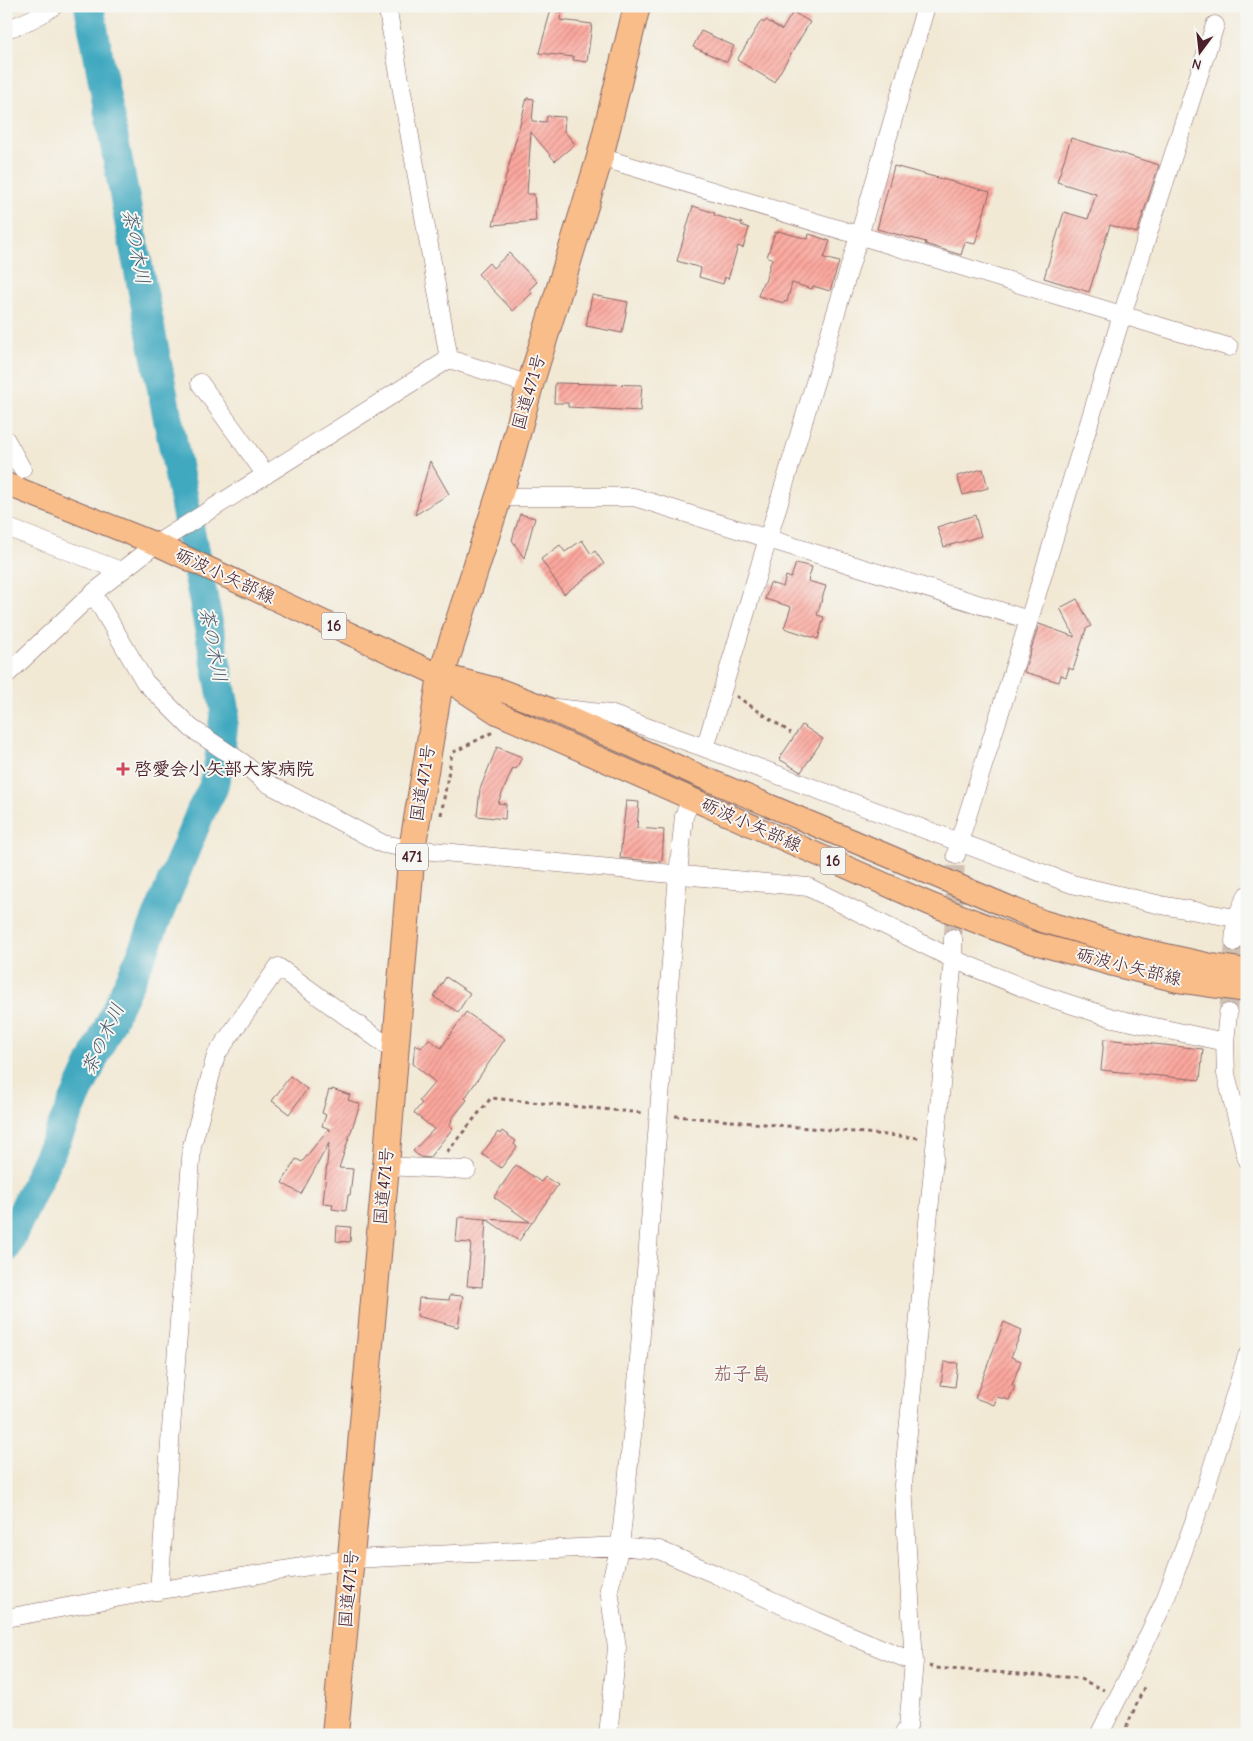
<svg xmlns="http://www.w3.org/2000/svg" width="1253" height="1741" font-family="'Comic Neue','Klee One',sans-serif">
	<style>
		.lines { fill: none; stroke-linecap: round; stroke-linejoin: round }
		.river { stroke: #40a9c0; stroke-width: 30 }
		.building { fill: url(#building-hatch) }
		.minor-tunnel { stroke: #d0c1b3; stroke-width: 18; stroke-dasharray: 18 9; stroke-linecap: butt }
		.minor-casing { stroke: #856666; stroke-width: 19 }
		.major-casing { stroke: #856666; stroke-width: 24 }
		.highway-casing { stroke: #856666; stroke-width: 28 }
		.path { stroke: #856666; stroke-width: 3; stroke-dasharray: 4 4; stroke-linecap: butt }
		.minor { stroke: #fff; stroke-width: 18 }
		.major { stroke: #f8bd89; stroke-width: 22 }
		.highway { stroke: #f8bd89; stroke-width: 26 }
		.poi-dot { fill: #d1495b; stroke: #f6f6f2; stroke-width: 2 }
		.labels { text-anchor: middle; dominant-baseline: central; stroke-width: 4; stroke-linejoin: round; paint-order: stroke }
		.shield { fill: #f6f6f2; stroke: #7e6067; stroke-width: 1 }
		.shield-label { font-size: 16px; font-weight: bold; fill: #4a1f2b }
		.street-label { font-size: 18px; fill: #4a1f2b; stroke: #f6f6f2 }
		.poi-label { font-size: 18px; font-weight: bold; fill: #4a1f2b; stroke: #f6f6f2; text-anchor: start }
		.water-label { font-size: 19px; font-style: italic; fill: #465667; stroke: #f6f6f2 }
		.neighbourhood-label { font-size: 19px; fill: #884f53; stroke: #f6f6f2 }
	</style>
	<defs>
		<pattern id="building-hatch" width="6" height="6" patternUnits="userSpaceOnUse" patternTransform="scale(1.25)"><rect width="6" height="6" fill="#fca89e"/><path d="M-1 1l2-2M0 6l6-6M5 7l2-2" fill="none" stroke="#ce8881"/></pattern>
	</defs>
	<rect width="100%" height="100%" fill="#f6f6f2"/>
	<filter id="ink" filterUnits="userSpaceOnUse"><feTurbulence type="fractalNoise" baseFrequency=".02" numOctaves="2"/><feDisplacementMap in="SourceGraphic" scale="10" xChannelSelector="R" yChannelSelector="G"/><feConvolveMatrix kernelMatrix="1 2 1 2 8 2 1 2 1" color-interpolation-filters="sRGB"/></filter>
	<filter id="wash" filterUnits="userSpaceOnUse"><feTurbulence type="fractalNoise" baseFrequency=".0096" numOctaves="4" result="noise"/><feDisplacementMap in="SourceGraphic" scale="20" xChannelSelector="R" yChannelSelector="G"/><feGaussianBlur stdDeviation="1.12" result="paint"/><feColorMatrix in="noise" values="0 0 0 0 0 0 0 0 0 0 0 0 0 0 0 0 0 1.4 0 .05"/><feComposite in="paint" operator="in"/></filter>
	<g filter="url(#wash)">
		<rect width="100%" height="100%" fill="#f2e9d5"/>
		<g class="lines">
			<path class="river" d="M 6,1248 L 143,952 L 201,811 L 213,788 L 219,762 L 225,709 L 130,226 L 89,6"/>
		</g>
		<g id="blocks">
			<path class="building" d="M 552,6 L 562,6 L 560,20 L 592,24 L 587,62 L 573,60 L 574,57 L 539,53 Z
				M 793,12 L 810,22 L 774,82 L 737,60 L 761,21 L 764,23 L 766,20 L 782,30 Z
				M 701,31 L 734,46 L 727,62 L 693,47 Z
				M 527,98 L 534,99 L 532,121 L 546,122 L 547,116 L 565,117 L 564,131 L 575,144 L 555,161 L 531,132 L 527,194 L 534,194 L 536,221 L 493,225 Z
				M 1071,138 L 1159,165 L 1137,233 L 1110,225 L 1089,292 L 1044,278 L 1064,212 L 1088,219 L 1096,194 L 1057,182 Z
				M 894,166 L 990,192 L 975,244 L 965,242 L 961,255 L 925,244 L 926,242 L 877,229 Z
				M 693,206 L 715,213 L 714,215 L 742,223 L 741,225 L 749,228 L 743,248 L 738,246 L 728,279 L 725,277 L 723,284 L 699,277 L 701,268 L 677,261 Z
				M 778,231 L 808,239 L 809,234 L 830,241 L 824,258 L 839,262 L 830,291 L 813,286 L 812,289 L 792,283 L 787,302 L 785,301 L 784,303 L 758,296 L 763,282 L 765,282 L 772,258 L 767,257 L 775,232 L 777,233 Z
				M 509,253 L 537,282 L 529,290 L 532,293 L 513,311 L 478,274 L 489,263 L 493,268 Z
				M 592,295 L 628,302 L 622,333 L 586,326 Z
				M 555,383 L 642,385 L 640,411 L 568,407 L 568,403 L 554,403 Z
				M 430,461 L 449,494 L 415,515 Z
				M 983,469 L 988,488 L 963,495 L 957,476 Z
				M 520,514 L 535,518 L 524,558 L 512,540 Z
				M 975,515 L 981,536 L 944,547 L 937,527 Z
				M 582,540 L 591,554 L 595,551 L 604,564 L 564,594 L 541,559 L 560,545 L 565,552 Z
				M 796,563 L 812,567 L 808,581 L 826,586 L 817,615 L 824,617 L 818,639 L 784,628 L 791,607 L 765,599 L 770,583 L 783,587 L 786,576 L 791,578 Z
				M 1077,599 L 1091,626 L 1086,629 L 1073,670 L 1069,668 L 1066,677 L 1061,675 L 1059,682 L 1024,672 L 1039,624 L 1075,637 L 1060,608 Z
				M 802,725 L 823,739 L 801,772 L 779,759 Z
				M 497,747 L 522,757 L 516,769 L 513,768 L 498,803 L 506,804 L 505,819 L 477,816 L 480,789 Z
				M 626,801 L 639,802 L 637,828 L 664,830 L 662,862 L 620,858 Z
				M 446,977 L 470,993 L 458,1012 L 434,997 Z
				M 466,1012 L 505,1039 L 465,1098 L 467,1100 L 451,1120 L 452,1121 L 449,1125 L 453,1128 L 429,1158 L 420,1157 L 413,1151 L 434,1129 L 414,1113 L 422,1103 L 419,1101 L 435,1082 L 413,1064 L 415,1044 L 421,1048 L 429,1039 L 441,1048 Z
				M 1104,1039 L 1203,1049 L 1200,1080 L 1101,1070 Z
				M 290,1076 L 307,1089 L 289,1114 L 272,1101 Z
				M 332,1089 L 350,1095 L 348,1100 L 360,1104 L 339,1168 L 353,1169 L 350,1195 L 348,1195 L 346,1211 L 332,1209 L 333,1204 L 323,1203 L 329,1143 L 301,1194 L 282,1183 L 296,1159 L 302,1162 L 328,1129 L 330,1131 L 330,1129 L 322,1126 L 326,1115 L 322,1113 L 329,1090 L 332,1091 Z
				M 502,1131 L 516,1141 L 514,1144 L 517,1147 L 501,1168 L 482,1154 L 498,1132 L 500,1134 Z
				M 516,1165 L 541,1182 L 545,1177 L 558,1185 L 519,1241 L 486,1219 L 530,1222 L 494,1197 Z
				M 461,1217 L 486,1219 L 482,1287 L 467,1286 L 471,1243 L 456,1242 L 458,1218 Z
				M 337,1226 L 351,1227 L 350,1242 L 336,1241 Z
				M 450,1295 L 463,1296 L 458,1327 L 417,1316 L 419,1298 L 449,1300 Z
				M 1004,1322 L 1022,1330 L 1011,1357 L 1021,1361 L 1012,1385 L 1015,1386 L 1009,1400 L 997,1397 L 994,1405 L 975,1398 Z
				M 944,1362 L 958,1363 L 955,1387 L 941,1385 Z"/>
		</g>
	</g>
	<g filter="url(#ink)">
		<use href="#blocks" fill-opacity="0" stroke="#856666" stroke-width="1"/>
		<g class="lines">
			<path class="minor-tunnel" d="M 953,938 L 956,855
				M 1228,1013 L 1234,942"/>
			<defs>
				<path id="minor" d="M 387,6 L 449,359
					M 1215,25 L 1122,315 L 1229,347
					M 6,29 C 25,24 38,17 54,6
					M 600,157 L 1122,315 L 1029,620 L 959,842 L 956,855
					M 449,359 L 530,385
					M 200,383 L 266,475
					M 6,440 L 22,469
					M 498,497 L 634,497 L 1029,620
					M 6,527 L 121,571
					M 93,593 L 145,682 L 191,728 L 243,763 L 265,782 L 383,844 L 412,849 L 808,887 L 953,959 L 1039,994 L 1113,1018 L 1225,1042
					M 6,675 L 93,593 L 156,544 L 449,359
					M 556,708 L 610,714 L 705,748 L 859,236 L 926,6
					M 705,748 L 1072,884 L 1161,905 L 1236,918 L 1234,942
					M 1236,918 L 1247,895
					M 1228,1013 L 1225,1042 L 1226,1074 L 1247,1159
					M 386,1166 L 467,1170
					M 159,1591 L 192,1146 L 216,1055 L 278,967 L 396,1052
					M 6,1618 L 143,1593 L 352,1559 L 620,1546 L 659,1550 L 717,1575 L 816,1621 L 914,1662
					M 608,1735 L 617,1648 L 609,1589 L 620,1546 L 635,1408 L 678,875 L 684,816 L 692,798
					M 903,1735 L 908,1727 L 914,1662 L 903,1485 L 953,959 L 953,938
					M 1099,1735 L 1129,1676 L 1165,1600 L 1201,1503 L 1247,1356"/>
				<path id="major" d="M 6,484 L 156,544 L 441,676 L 497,713 L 930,904 L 1027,941 L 1110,964 L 1178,981 L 1247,991
					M 457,679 L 500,690 L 542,706 L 702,777 L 1042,921 L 1135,948 L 1211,965 L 1247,970"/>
				<path id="highway" d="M 335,1735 L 386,1166 L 412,849 L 441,676 L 508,468 L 530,385 L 600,157 L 637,6"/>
			</defs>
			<use href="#minor" class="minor-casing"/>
			<use href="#major" class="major-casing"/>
			<use href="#highway" class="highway-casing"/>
			<path class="path" d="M 736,696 L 791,733
				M 441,815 L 452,753 L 493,732
				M 675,1116 L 921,1138
				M 447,1152 L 491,1098 L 642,1113
				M 929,1666 L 935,1668 L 1078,1678 L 1104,1690
				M 1123,1735 L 1145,1685"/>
			<use href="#minor" class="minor"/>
			<use href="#major" class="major"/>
			<use href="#highway" class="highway"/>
		</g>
	</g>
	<path class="poi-dot" d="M120.5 761.5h5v5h5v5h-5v5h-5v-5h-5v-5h5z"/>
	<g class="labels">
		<g class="shield">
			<rect x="321.5" y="612.5" width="25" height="27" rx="4"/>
			<rect x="396" y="843.5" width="32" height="27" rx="4"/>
			<rect x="820.5" y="847.5" width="25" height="27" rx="4"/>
		</g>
		<g class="shield-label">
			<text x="334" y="626">16</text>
			<text x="412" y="857">471</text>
			<text x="833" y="861">16</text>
		</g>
		<g class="street-label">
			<text transform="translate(529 392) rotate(-74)">国道471号</text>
			<text transform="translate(225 576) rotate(25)">砺波小矢部線</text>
			<text transform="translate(423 783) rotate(-81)">国道471号</text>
			<text transform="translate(751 825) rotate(24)">砺波小矢部線</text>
			<text transform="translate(1129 967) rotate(14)">砺波小矢部線</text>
			<text transform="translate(384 1186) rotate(-85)">国道471号</text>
			<text transform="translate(349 1589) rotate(-85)">国道471号</text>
		</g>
		<g class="poi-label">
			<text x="134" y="769">啓愛会小矢部大家病院</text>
		</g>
		<g class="water-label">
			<text transform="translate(136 247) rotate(79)">茶の木川</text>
			<text transform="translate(213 645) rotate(79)">茶の木川</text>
			<text transform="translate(103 1039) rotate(-65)">茶の木川</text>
		</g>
		<g class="neighbourhood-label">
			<text x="742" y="1374">茄子島</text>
		</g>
	</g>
	<rect width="1253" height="1741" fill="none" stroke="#f6f6f2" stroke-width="25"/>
	<g transform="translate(1200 52) rotate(195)" stroke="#f6f6f2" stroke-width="4" paint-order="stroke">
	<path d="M0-4L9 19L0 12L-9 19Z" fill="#4a1f2b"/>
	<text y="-8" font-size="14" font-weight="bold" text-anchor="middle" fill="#4a1f2b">N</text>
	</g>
</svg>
